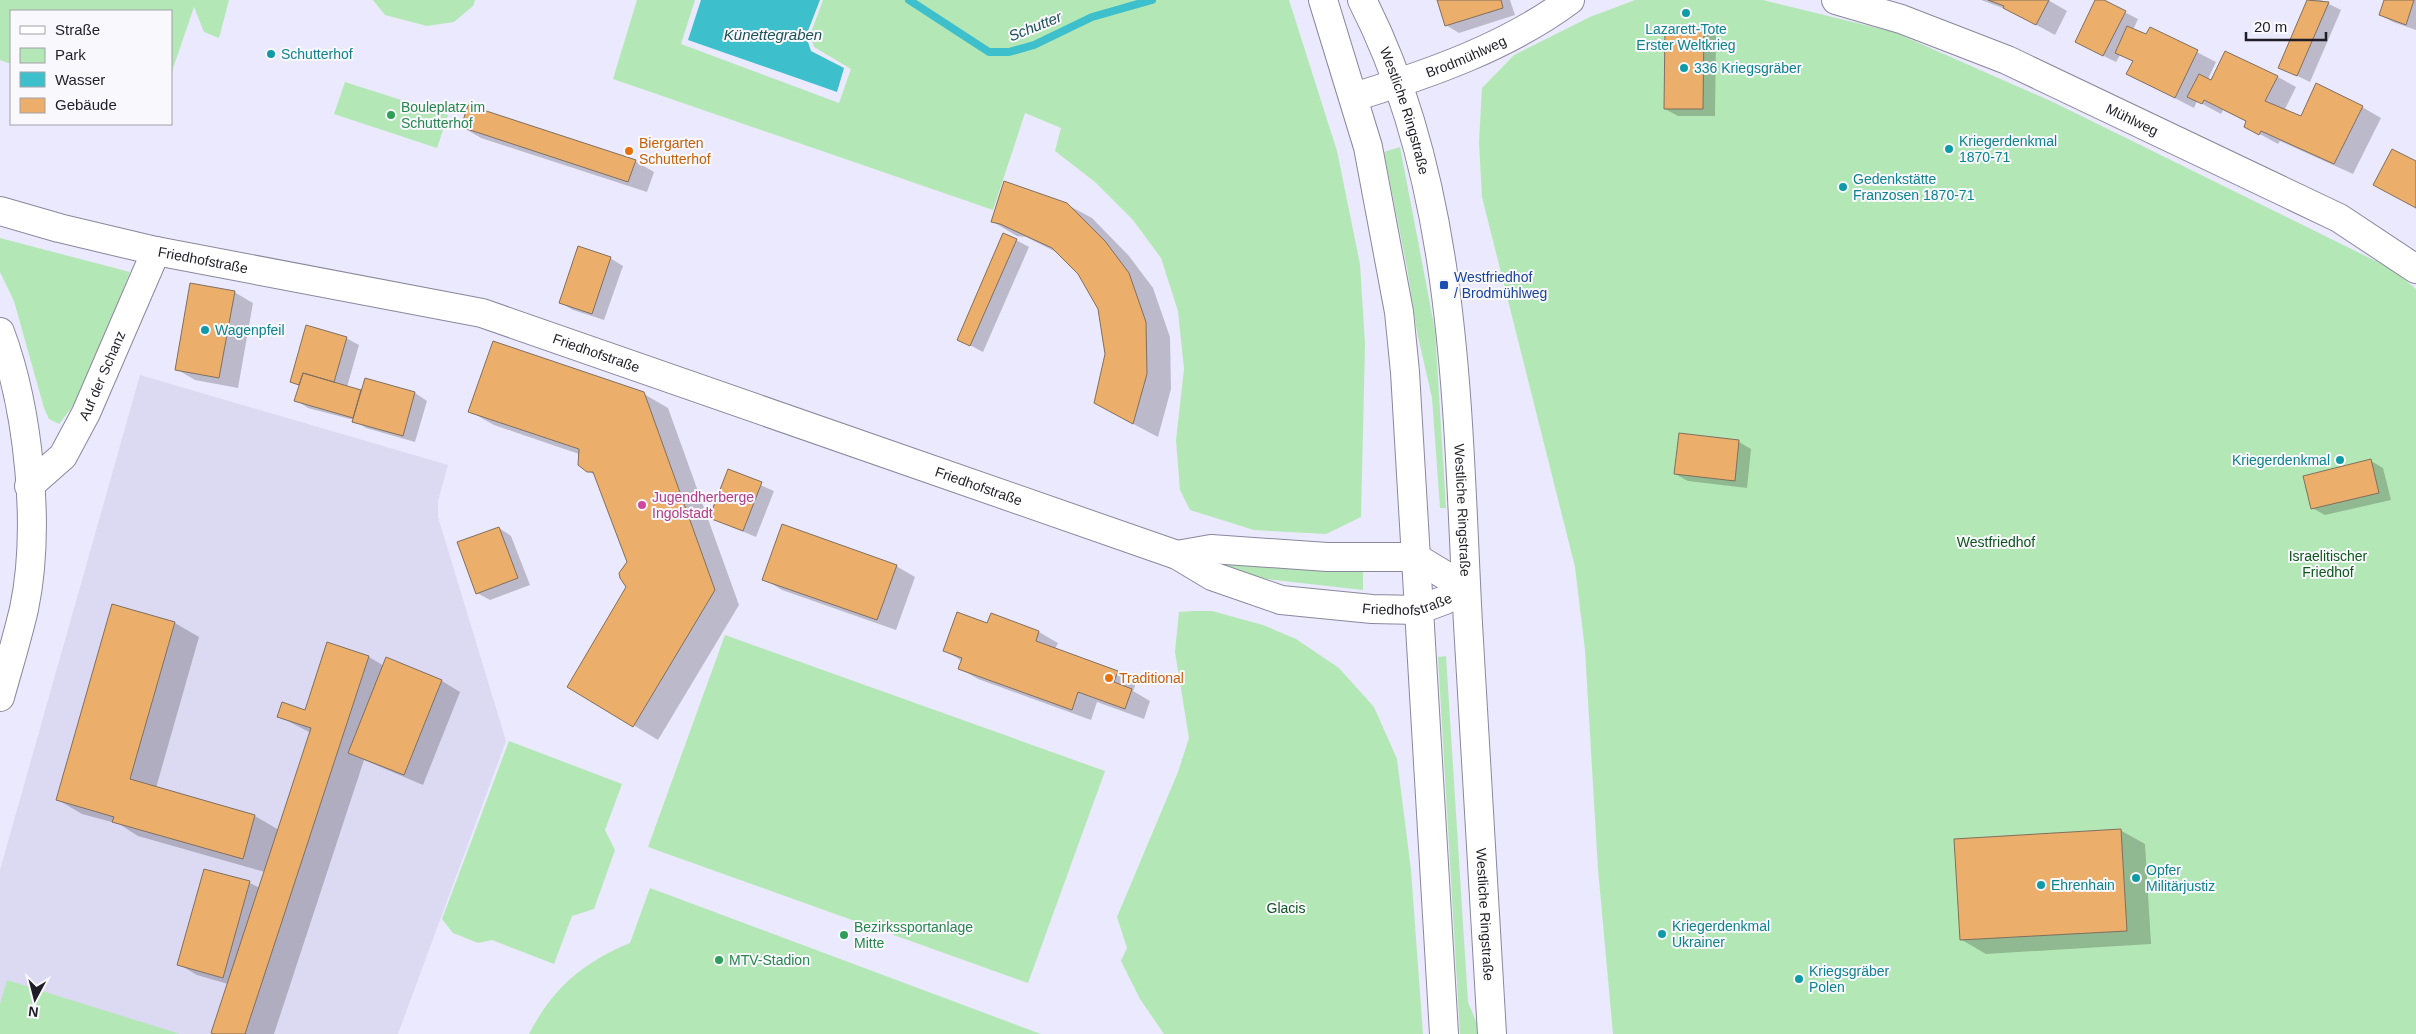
<svg xmlns="http://www.w3.org/2000/svg" width="2416" height="1034" font-family="Arial,sans-serif">
	<style>
		.built { fill: #dcd9f2 }
		.green { fill: #b4e7b6 }
		.water { fill: #3ebfcc }
		.shadow { fill: #0003 }
		.lines { fill: none; stroke-linecap: round; stroke-linejoin: round }
		.stream { stroke: #3ebfcc; stroke-width: 8 }
		.building { fill: #ebae6b; stroke: #806f5f }
		.street-casing { stroke: #8a879d; stroke-width: 30 }
		.secondary-casing { stroke: #8a879d; stroke-width: 30 }
		.street { stroke: #fff; stroke-width: 28 }
		.secondary { stroke: #fff; stroke-width: 28 }
		.culture-dot { fill: #0f9aa8; stroke: #f9f8fd; stroke-width: 2 }
		.leisure-dot { fill: #2e9e5b; stroke: #f9f8fd; stroke-width: 2 }
		.food-dot { fill: #e8710a; stroke: #f9f8fd; stroke-width: 2 }
		.transit-dot { fill: #1a4fb4; stroke: #f9f8fd; stroke-width: 2 }
		.hotel-dot { fill: #d1479c; stroke: #f9f8fd; stroke-width: 2 }
		.labels { text-anchor: middle; dominant-baseline: central; stroke-width: 4; stroke-linejoin: round; paint-order: stroke }
		.culture-label { font-size: 14px; fill: #0d838f; stroke: #f9f8fd; text-anchor: start }
		.street-label { font-size: 14px; fill: #1f1e27; stroke: #f9f8fd }
		.leisure-label { font-size: 14px; fill: #27864d; stroke: #f9f8fd; text-anchor: start }
		.food-label { font-size: 14px; fill: #c56008; stroke: #f9f8fd; text-anchor: start }
		.transit-label { font-size: 14px; fill: #164399; stroke: #f9f8fd; text-anchor: start }
		.hotel-label { font-size: 14px; fill: #b23c85; stroke: #f9f8fd; text-anchor: start }
		.park-label { font-size: 14px; fill: #0e561c; stroke: #f9f8fd }
		.water-label { font-size: 15px; font-style: italic; fill: #1b5056; stroke: #f9f8fd }
	</style>
	<rect width="100%" height="100%" fill="#ebe9fd"/>
	<path class="built" d="M 140,375 L 448,465 L 438,501 L 438,517 L 506,741 L 398,1034 L 0,1034 L 0,870 Z"/>
	<path class="green" d="M 0,0 L 229,0 L 219,38 L 204,32 L 194,7 L 171,74 L 171,11 L 11,11 L 11,64 L 0,60 Z
		M 373,0 L 475,0 L 473,6 L 454,22 L 427,26 L 385,15 Z
		M 637,0 L 695,0 L 681,44 L 839,103 L 851,69 L 814,47 L 810,35 L 823,0 L 1289,0 L 1337,151 L 1360,264 L 1365,344 L 1361,517 L 1326,534 L 1254,530 L 1190,510 L 1180,490 L 1176,440 L 1184,369 L 1178,311 L 1161,258 L 1133,220 L 1095,182 L 1055,151 L 1061,128 L 1025,113 L 993,210 L 613,79 Z
		M 1635,0 L 1763,0 L 1894,32 L 2053,102 L 2392,269 L 2416,289 L 2416,1034 L 1613,1034 L 1598,869 L 1585,650 L 1575,567 L 1482,197 L 1479,142 L 1482,88 L 1514,55 L 1590,17 Z
		M 345,82 L 448,115 L 437,148 L 334,114 Z
		M 1400,147 L 1435,330 L 1446,508 L 1440,508 L 1432,398 L 1417,332 L 1407,268 L 1384,152 Z
		M 0,238 L 130,272 L 82,394 L 59,424 L 49,419 L 44,408 L 14,301 L 0,272 Z
		M 1207,555 L 1363,567 L 1363,590 L 1266,579 L 1217,567 Z
		M 1193,611 L 1212,611 L 1263,625 L 1296,639 L 1339,668 L 1374,707 L 1397,759 L 1411,870 L 1423,1034 L 1164,1034 L 1140,999 L 1121,961 L 1127,948 L 1117,917 L 1178,772 L 1189,738 L 1175,652 L 1179,612 Z
		M 725,635 L 1105,771 L 1028,983 L 648,847 Z
		M 1446,656 L 1468,1002 L 1478,1026 L 1479,1034 L 1460,1034 L 1438,657 Z
		M 509,741 L 622,784 L 605,830 L 615,850 L 594,909 L 572,916 L 554,964 L 492,940 L 478,943 L 453,933 L 442,919 Z
		M 650,888 L 1041,1034 L 529,1034 C 553,988 582,963 630,943 Z
		M 7,980 L 180,1034 L 0,1034 L 0,1004 Z"/>
	<path class="water" d="M 701,0 L 820,0 L 806,36 L 811,51 L 844,68 L 837,92 L 688,40 Z"/>
	<path class="shadow" d="M 1438,0 L 1510,0 L 1515,15 L 1459,33 L 1446,25 Z
		M 1981,0 L 2048,0 L 2067,11 L 2055,35 L 2011,11 Z
		M 2097,0 L 2101,0 L 2138,19 L 2133,30 L 2146,36 L 2150,28 L 2216,62 L 2208,79 L 2212,81 L 2278,77 L 2296,87 L 2284,111 L 2301,118 L 2362,107 L 2381,118 L 2353,174 L 2280,141 L 2278,144 L 2245,126 L 2247,122 L 2223,110 L 2221,114 L 2197,101 L 2194,108 L 2128,74 L 2134,62 L 2120,55 L 2116,62 L 2089,49 Z
		M 2309,0 L 2321,0 L 2341,10 L 2310,82 L 2279,67 Z
		M 2385,0 L 2416,0 L 2416,30 L 2393,22 L 2380,15 Z
		M 1703,29 L 1716,36 L 1715,116 L 1678,116 L 1665,109 Z
		M 462,127 L 635,161 L 654,172 L 647,192 L 481,138 Z
		M 1066,204 L 1092,218 L 1129,256 L 1153,288 L 1170,337 L 1171,389 L 1158,437 L 1120,417 L 1106,354 L 1099,309 L 1079,273 L 1058,253 L 1026,237 L 1017,236 L 993,222 Z
		M 1016,240 L 1029,247 L 983,352 L 958,339 Z
		M 610,258 L 623,266 L 604,320 L 573,310 L 561,303 Z
		M 234,292 L 253,303 L 238,388 L 195,380 L 176,369 Z
		M 346,338 L 359,345 L 347,387 L 362,391 L 365,380 L 415,393 L 427,401 L 415,442 L 366,428 L 354,420 L 308,408 L 296,400 L 300,386 L 291,381 Z
		M 644,394 L 668,408 L 739,605 L 658,740 L 569,686 L 627,587 L 621,573 L 624,565 L 628,562 L 595,475 L 583,468 L 579,454 L 494,425 L 469,411 Z
		M 1680,435 L 1739,442 L 1751,449 L 1747,488 L 1688,481 L 1675,474 Z
		M 2371,461 L 2383,468 L 2391,500 L 2325,515 L 2312,508 Z
		M 729,471 L 774,491 L 756,537 L 711,518 Z
		M 499,528 L 511,536 L 530,585 L 490,600 L 477,593 Z
		M 896,566 L 915,577 L 896,630 L 782,590 L 764,579 Z
		M 113,605 L 175,623 L 199,637 L 156,788 L 255,816 L 279,830 L 311,733 L 278,716 L 306,712 L 328,644 L 369,657 L 384,666 L 442,681 L 460,692 L 423,785 L 364,760 L 274,1034 L 215,1034 L 228,984 L 197,975 L 178,964 L 250,883 L 260,888 L 265,872 L 138,836 L 119,824 L 82,814 L 58,800 Z
		M 992,615 L 1039,632 L 1058,643 L 1055,649 L 1117,672 L 1136,683 L 1133,691 L 1150,701 L 1144,719 L 1097,702 L 1091,720 L 978,679 L 959,668 L 962,661 L 944,650 L 988,625 Z
		M 2120,830 L 2145,844 L 2151,944 L 1986,954 L 1962,940 Z"/>
	<g class="lines">
		<path class="stream" d="M 909,0 L 989,52 L 1009,52 L 1034,45 L 1092,17 L 1152,0"/>
	</g>
	<path class="building" d="M 1437,0 L 1501,0 L 1503,8 L 1445,26 Z
		M 1988,0 L 2049,0 L 2036,25 L 2003,8 L 2004,6 Z
		M 2095,0 L 2104,0 L 2126,11 L 2103,56 L 2075,42 Z
		M 2307,0 L 2329,2 L 2297,76 L 2278,68 Z
		M 2384,0 L 2414,0 L 2406,25 L 2379,15 Z
		M 1665,26 L 1704,28 L 1703,109 L 1664,109 Z
		M 2127,26 L 2146,34 L 2150,27 L 2198,50 L 2175,98 L 2126,74 L 2133,61 L 2115,53 Z
		M 2225,51 L 2278,76 L 2265,101 L 2301,116 L 2316,83 L 2363,106 L 2334,164 L 2261,131 L 2259,135 L 2244,127 L 2246,121 L 2204,100 L 2202,104 L 2187,97 L 2199,74 L 2211,80 Z
		M 468,105 L 636,160 L 628,182 L 461,127 Z
		M 2392,149 L 2416,161 L 2416,208 L 2373,185 Z
		M 1004,181 L 1067,203 L 1105,241 L 1129,273 L 1146,322 L 1147,374 L 1133,424 L 1094,403 L 1105,354 L 1098,309 L 1078,274 L 1052,248 L 1000,224 L 991,222 Z
		M 1003,233 L 1017,239 L 970,346 L 957,340 Z
		M 578,246 L 611,257 L 592,314 L 559,303 Z
		M 190,283 L 235,291 L 219,378 L 175,370 Z
		M 306,325 L 347,337 L 334,382 L 303,373 L 299,385 L 290,382 Z
		M 493,341 L 644,392 L 715,590 L 633,727 L 567,687 L 626,587 L 620,578 L 619,573 L 627,562 L 593,472 L 587,472 L 578,465 L 579,449 L 468,412 Z
		M 303,373 L 361,390 L 353,418 L 294,401 Z
		M 365,378 L 415,392 L 403,436 L 352,422 Z
		M 1679,433 L 1739,440 L 1735,481 L 1674,474 Z
		M 2371,459 L 2379,493 L 2311,509 L 2303,476 Z
		M 728,469 L 762,482 L 743,531 L 709,518 Z
		M 782,524 L 897,565 L 877,620 L 762,580 Z
		M 499,527 L 518,578 L 476,594 L 457,542 Z
		M 112,604 L 175,622 L 130,779 L 255,815 L 243,859 L 112,822 L 114,817 L 56,800 Z
		M 957,612 L 987,623 L 991,613 L 1039,631 L 1036,641 L 1118,671 L 1114,682 L 1132,689 L 1125,709 L 1078,692 L 1072,710 L 958,669 L 962,658 L 943,651 Z
		M 327,642 L 369,656 L 245,1034 L 214,1034 L 211,1033 L 311,728 L 277,717 L 282,702 L 305,710 Z
		M 386,657 L 442,680 L 404,775 L 348,753 Z
		M 2121,829 L 2127,931 L 1960,940 L 1954,839 Z
		M 204,869 L 250,881 L 223,978 L 177,965 Z"/>
	<g class="lines">
		<defs>
			<g id="street">
				<path id="s1" d="M 1836,0 L 1901,19 L 2007,60 L 2339,218 L 2416,269"/>
				<path id="s2" d="M 1354,97 C 1429,74 1507,47 1570,0"/>
				<path id="s3" d="M 29,486 L 63,456 L 86,413 L 156,251"/>
			</g>
			<g id="secondary">
				<path d="M 1323,0 L 1368,147 L 1399,312 L 1405,372 L 1444,1034"/>
				<path id="s4" d="M 1362,0 C 1459,189 1457,416 1468,624 C 1476,760 1484,897 1492,1034"/>
				<path id="s5" d="M 0,211 L 59,228 L 156,251 L 482,313 L 1177,555 L 1212,576 L 1281,600 L 1372,609 L 1418,610 L 1445,600 L 1466,588"/>
				<path d="M 0,332 C 29,410 41,528 24,609 C 17,639 8,668 0,697"/>
				<path d="M 1177,555 L 1211,549 L 1327,557 L 1415,557 L 1466,588"/>
			</g>
		</defs>
		<use href="#street" class="street-casing"/>
		<use href="#secondary" class="secondary-casing"/>
		<use href="#street" class="street"/>
		<use href="#secondary" class="secondary"/>
	</g>
	<g class="culture-dot">
		<circle cx="1686" cy="13" r="5"/>
		<circle cx="271" cy="54" r="5"/>
		<circle cx="1684" cy="68" r="5"/>
		<circle cx="1949" cy="149" r="5"/>
		<circle cx="1843" cy="187" r="5"/>
		<circle cx="205" cy="330" r="5"/>
		<circle cx="2340" cy="460" r="5"/>
		<circle cx="2136" cy="878" r="5"/>
		<circle cx="2041" cy="885" r="5"/>
		<circle cx="1662" cy="934" r="5"/>
		<circle cx="1799" cy="979" r="5"/>
	</g>
	<g class="leisure-dot">
		<circle cx="391" cy="115" r="5"/>
		<circle cx="844" cy="935" r="5"/>
		<circle cx="719" cy="960" r="5"/>
	</g>
	<g class="food-dot">
		<circle cx="629" cy="151" r="5"/>
		<circle cx="1109" cy="678" r="5"/>
	</g>
	<rect class="transit-dot" x="1439" y="280" width="10" height="10" rx="2.5"/>
	<circle class="hotel-dot" cx="642" cy="505" r="5"/>
	<g class="labels">
		<g class="culture-label">
			<text x="1686" y="29" text-anchor="middle">Lazarett-Tote<tspan x="1686" dy="16">Erster Weltkrieg</tspan></text>
			<text x="281" y="54">Schutterhof</text>
			<text x="1694" y="68">336 Kriegsgräber</text>
			<text x="1959" y="141">Kriegerdenkmal<tspan x="1959" dy="16">1870-71</tspan></text>
			<text x="1853" y="179">Gedenkstätte<tspan x="1853" dy="16">Franzosen 1870-71</tspan></text>
			<text x="215" y="330">Wagenpfeil</text>
			<text x="2330" y="460" text-anchor="end">Kriegerdenkmal</text>
			<text x="2146" y="870">Opfer<tspan x="2146" dy="16">Militärjustiz</tspan></text>
			<text x="2051" y="885">Ehrenhain</text>
			<text x="1672" y="926">Kriegerdenkmal<tspan x="1672" dy="16">Ukrainer</tspan></text>
			<text x="1809" y="971">Kriegsgräber<tspan x="1809" dy="16">Polen</tspan></text>
		</g>
		<g class="street-label">
			<text stroke="none"><textPath href="#s2" startOffset="119">Brodmühlweg</textPath></text>
			<text stroke="none"><textPath href="#s4" startOffset="119">Westliche Ringstraße</textPath></text>
			<text stroke="none"><textPath href="#s1" startOffset="320">Mühlweg</textPath></text>
			<text stroke="none"><textPath href="#s5" startOffset="209">Friedhofstraße</textPath></text>
			<text stroke="none"><textPath href="#s5" startOffset="614">Friedhofstraße</textPath></text>
			<text stroke="none"><textPath href="#s3" startOffset="135">Auf der Schanz</textPath></text>
			<text stroke="none"><textPath href="#s5" startOffset="1019">Friedhofstraße</textPath></text>
			<text stroke="none"><textPath href="#s4" startOffset="524">Westliche Ringstraße</textPath></text>
			<text stroke="none"><textPath href="#s5" startOffset="1470">Friedhofstraße</textPath></text>
			<text stroke="none"><textPath href="#s4" startOffset="929">Westliche Ringstraße</textPath></text>
		</g>
		<g class="leisure-label">
			<text x="401" y="107">Bouleplatz im<tspan x="401" dy="16">Schutterhof</tspan></text>
			<text x="854" y="927">Bezirkssportanlage<tspan x="854" dy="16">Mitte</tspan></text>
			<text x="729" y="960">MTV-Stadion</text>
		</g>
		<g class="food-label">
			<text x="639" y="143">Biergarten<tspan x="639" dy="16">Schutterhof</tspan></text>
			<text x="1119" y="678">Traditional</text>
		</g>
		<g class="transit-label">
			<text x="1454" y="277">Westfriedhof<tspan x="1454" dy="16">/ Brodmühlweg</tspan></text>
		</g>
		<g class="hotel-label">
			<text x="652" y="497">Jugendherberge<tspan x="652" dy="16">Ingolstadt</tspan></text>
		</g>
		<g class="park-label">
			<text x="1996" y="542">Westfriedhof</text>
			<text x="2328" y="556">Israelitischer<tspan x="2328" dy="16">Friedhof</tspan></text>
			<text x="1286" y="908">Glacis</text>
		</g>
		<g class="water-label">
			<text transform="translate(1035 26) rotate(-22)">Schutter</text>
			<text x="773" y="34">Künettegraben</text>
		</g>
	</g>
	<rect x="10" y="10" width="162" height="115" fill="#f9f8fd" stroke="#a2a1a7"/>
	<rect x="20" y="26" width="25" height="8" fill="#ffffff" stroke="#a2a1a7"/>
	<text x="55" y="35" font-size="15" fill="#1f1e27">Straße</text>
	<rect x="20" y="48" width="25" height="15" fill="#b4e7b6" stroke="#a2a1a7"/>
	<text x="55" y="60" font-size="15" fill="#1f1e27">Park</text>
	<rect x="20" y="72" width="25" height="15" fill="#3ebfcc" stroke="#a2a1a7"/>
	<text x="55" y="85" font-size="15" fill="#1f1e27">Wasser</text>
	<rect x="20" y="98" width="25" height="15" fill="#ebae6b" stroke="#a2a1a7"/>
	<text x="55" y="110" font-size="15" fill="#1f1e27">Gebäude</text>
	<g transform="translate(35 999) rotate(187)" stroke="#f9f8fd" stroke-width="4" paint-order="stroke">
	<path d="M0-4L9 19L0 12L-9 19Z" fill="#1f1e27"/>
	<text y="-8" font-size="14" font-weight="bold" text-anchor="middle" fill="#1f1e27">N</text>
	</g>
	<path d="M2246 32v8h80v-8" fill="none" stroke="#1f1e27" stroke-width="2.5"/>
	<text x="2254" y="32" font-size="15" fill="#1f1e27" stroke="#f9f8fd" stroke-width="4" paint-order="stroke">20 m</text>
</svg>
